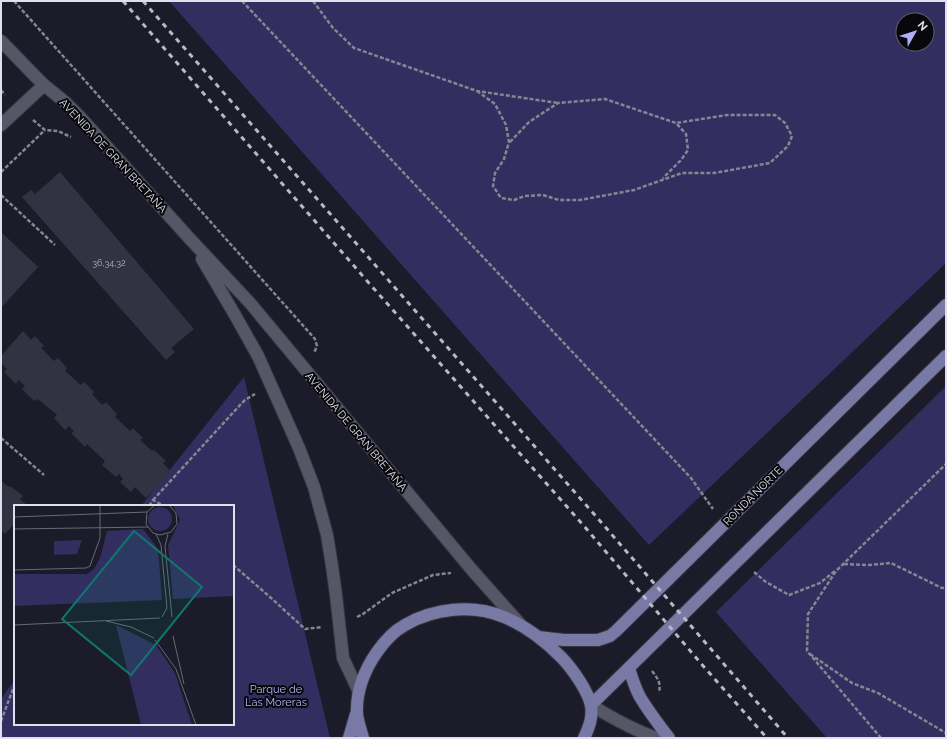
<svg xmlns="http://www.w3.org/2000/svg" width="947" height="739" font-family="Raleway,sans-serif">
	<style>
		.green { fill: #322f60; fill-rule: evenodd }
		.building { fill: #323342 }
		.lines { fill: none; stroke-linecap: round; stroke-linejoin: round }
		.minor-casing { stroke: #363642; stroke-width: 14 }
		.major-casing { stroke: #363642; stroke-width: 14 }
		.path { stroke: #858691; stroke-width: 2.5; stroke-dasharray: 4 2; stroke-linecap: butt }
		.minor { stroke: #555666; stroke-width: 12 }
		.major { stroke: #7879a5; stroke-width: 12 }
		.rail { stroke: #b8b9c4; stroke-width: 3; stroke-dasharray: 5 5; stroke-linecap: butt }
		.labels { text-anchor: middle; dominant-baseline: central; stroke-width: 4; stroke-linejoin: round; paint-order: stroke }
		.number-label { font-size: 9px; fill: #b4b5c0 }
		.street-label { font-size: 11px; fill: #dfe0ea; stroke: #07070c }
		.park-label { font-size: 11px; fill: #b5b7f9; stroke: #07070c }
		.inset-road { fill: none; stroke: #696a76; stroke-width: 1 }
		.view { fill: #0f766e; fill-opacity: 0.15; stroke: #0f766e; stroke-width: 2 }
		.inset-edge { fill: none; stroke: #dfe0ea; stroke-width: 2 }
	</style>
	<rect width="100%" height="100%" fill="#1b1b29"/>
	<path class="green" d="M 169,1 L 946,1 L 946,263 L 649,545 ZM 903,20 L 927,20 L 927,44 L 903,44 Z
		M 244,377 L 330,738 L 1,738 L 1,699 L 15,679 L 15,724 L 233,724 L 233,506 L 141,506 Z
		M 946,386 L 946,738 L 827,738 L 716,612 Z"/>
	<path class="building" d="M 60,172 L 194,329 L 171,348 L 175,352 L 166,360 L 22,197 L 31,190 L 35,194 Z
		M 1,232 L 38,267 L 1,308 Z
		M 23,331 L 31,340 L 35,336 L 44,346 L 41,348 L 54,361 L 58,358 L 67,368 L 65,371 L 81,385 L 84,382 L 94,392 L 92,394 L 102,405 L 106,402 L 117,414 L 115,417 L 130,431 L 133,428 L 143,438 L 140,440 L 152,451 L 154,450 L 166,461 L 163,463 L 171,472 L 146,498 L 135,487 L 131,492 L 120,482 L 123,479 L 119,474 L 116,477 L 102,465 L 105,461 L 87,444 L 85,447 L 71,433 L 74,431 L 69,426 L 65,430 L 54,418 L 57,415 L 38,399 L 34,401 L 22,389 L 25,386 L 19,380 L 16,384 L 4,372 L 7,369 L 1,363 L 1,356 Z
		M 1,481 L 9,487 L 10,486 L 23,496 L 20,499 L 28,506 L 15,506 L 15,523 L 5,534 L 1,531 Z"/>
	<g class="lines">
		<defs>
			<path id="minor" d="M 1,41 L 34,75 L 44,85 L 65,102 L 81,118 L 190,239 L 250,303 L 472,570 L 521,625
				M 1,125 L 44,85
				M 202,259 L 235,315 L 258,356 L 299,448 L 314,487 L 327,535 L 332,566 L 336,595 L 343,658 L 359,692
				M 591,705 C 612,718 633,730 657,738"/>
			<path id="major" d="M 538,637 L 564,640 L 598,640 L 610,636 L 616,631 L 946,305
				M 629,668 C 632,678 635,688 640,697 C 649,712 659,725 669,738
				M 591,705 L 946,356
				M 349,738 L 356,714
				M 363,738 C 361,730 357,720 357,712 C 356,691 365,669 377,652 C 384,642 394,631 405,625 C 434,608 473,604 504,617 C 526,626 545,641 561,657 C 571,667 589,692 591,706 C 593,716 589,728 584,738"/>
		</defs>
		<use href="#minor" class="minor-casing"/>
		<use href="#major" class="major-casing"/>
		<path class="path" d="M 14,1 L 315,339 L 317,346 L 314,353
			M 242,1 L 691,478 L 713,509
			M 313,1 L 333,28 L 354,48 L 477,91 L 558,103
			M 1,90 L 5,95
			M 477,91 L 495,104 L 506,125 L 509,142 L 504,159 L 495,173 L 493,186 L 501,198 L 514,200 L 525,196 L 543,195 L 559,200 L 580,200 L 634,190 L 682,173 L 714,173 L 770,163 L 788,146 L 792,136 L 785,123 L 775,115 L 727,115 L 676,123
			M 33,120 L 45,130 L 58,131 L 71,137
			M 510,142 L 529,122 L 558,103 L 605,99 L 676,123 L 686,134 L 688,150 L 681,160 L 663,178
			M 1,172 L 45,130
			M 1,195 L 55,245
			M 1,438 L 44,475
			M 153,500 L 241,404 L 245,400 L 255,394
			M 149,506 L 153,500 L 164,506
			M 844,564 L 869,565 L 891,563 L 942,588 L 946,588
			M 233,565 L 270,597 L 305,629 L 322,627
			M 754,572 L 766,582 L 789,595 L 820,583 L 835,571
			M 357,617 L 363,614 L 392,593 L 433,575 L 451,573
			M 810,654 L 852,683 L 878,693 L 946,733
			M 652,671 C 658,679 661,682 659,693
			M 1,721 L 15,684
			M 881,738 L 807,651 L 808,614 L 836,571 L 946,464"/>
		<use href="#minor" class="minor"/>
		<use href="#major" class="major"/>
		<path class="rail" d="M 123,1 L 368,282 L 584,526 L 704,667 L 767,738
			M 143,1 L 594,514 L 788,738"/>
	</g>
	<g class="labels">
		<g class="number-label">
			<text x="109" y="263">36,34,32</text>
		</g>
		<g class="street-label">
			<text transform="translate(113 156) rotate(47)">AVENIDA DE GRAN BRETAÑA</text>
			<text transform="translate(356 432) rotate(50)">AVENIDA DE GRAN BRETAÑA</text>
			<text transform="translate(753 496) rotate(-45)">RONDA NORTE</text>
		</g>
		<g class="park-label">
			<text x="276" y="689">Parque de<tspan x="276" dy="13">Las Moreras</tspan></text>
		</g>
	</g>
	<g transform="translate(14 505)">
		<rect width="220" height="220" fill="#1b1b29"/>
		<path d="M 159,0 L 220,0 L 220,91 L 159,94 L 154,40 L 166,15 ZM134 14a12 12 0 1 1 24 0a12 12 0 1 1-24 0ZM 129,24 L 144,44 L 148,95 L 0,101 L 0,69 L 73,69 L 80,64 L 86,53 L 93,26 ZM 68,35 L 63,49 L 40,50 L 40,36 ZM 102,120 L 142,140 L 161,168 L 178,220 L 127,220 Z" fill="#322f60"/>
		<path class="inset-road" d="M 141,0 L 133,7 L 132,19 L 139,28 L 146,30 L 157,27 L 163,19 L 162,8 L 155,0M 0,12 L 133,7M 0,24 L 134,22M 142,29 L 147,40 L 153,103 L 148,112M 154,29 L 151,41 L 158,112M 0,65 L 72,63 L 76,61 L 86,33 L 86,0M 92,116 L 117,122 L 140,133M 0,120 L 146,113M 159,131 L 170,179M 141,135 L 162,164 L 182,220"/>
		<path class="view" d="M 120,26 L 188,82 L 117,170 L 48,114 Z"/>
		<rect width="220" height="220" class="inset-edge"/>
	</g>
	<rect width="947" height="739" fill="none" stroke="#dfe0ea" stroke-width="4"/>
	<g transform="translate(915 32) rotate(51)"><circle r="19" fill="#07070c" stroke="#5d5e65"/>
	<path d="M0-3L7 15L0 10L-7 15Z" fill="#aeaefb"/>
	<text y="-6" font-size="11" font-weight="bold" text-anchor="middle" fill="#dfe0ea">N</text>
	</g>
</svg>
